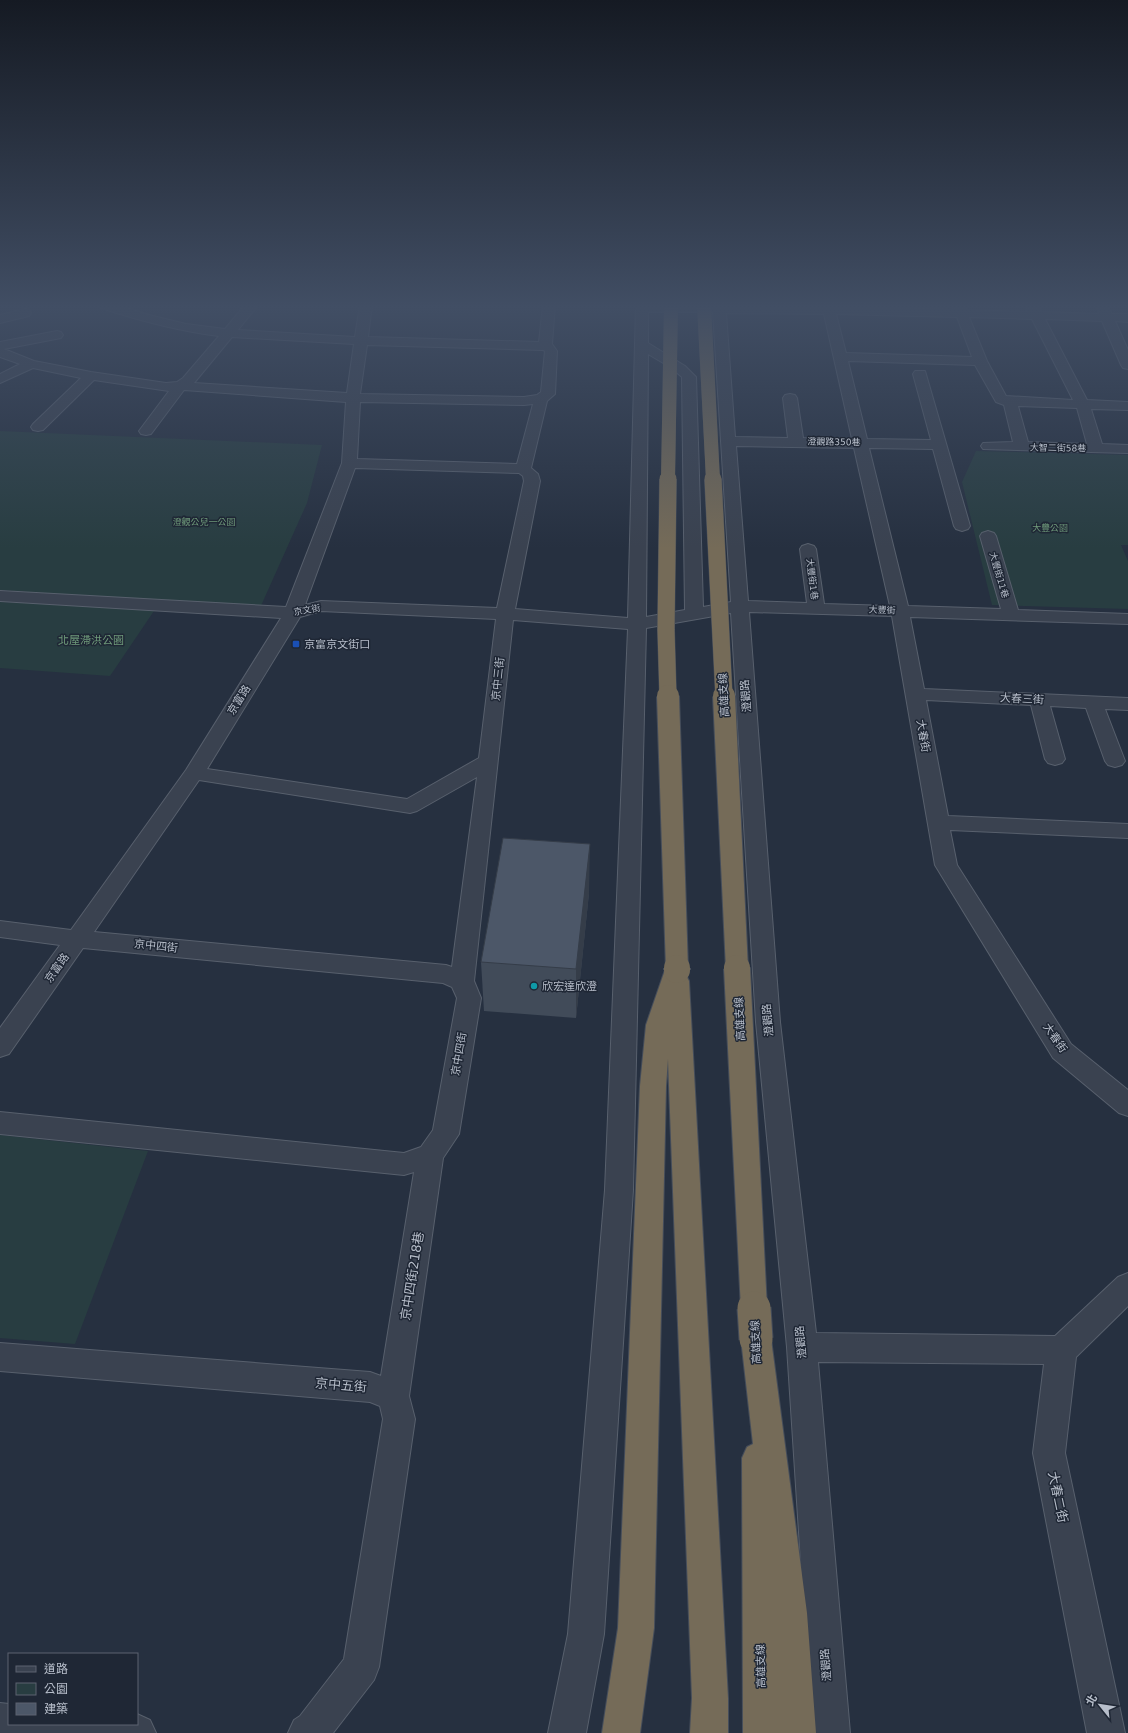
<svg xmlns="http://www.w3.org/2000/svg" width="1128" height="1733" font-family="'DejaVu Sans','Noto Sans TC',sans-serif">
	<style>
		.green { fill: #283d41 }
		.lines { fill: none; stroke-linecap: round; stroke-linejoin: round }
		.minor-casing { stroke: #58606d; stroke-width: 2 }
		.highway-casing { stroke: #454d5a; stroke-width: 2 }
		.minor { fill: #3a4250; fill-rule: evenodd }
		.highway { fill: #756b58; fill-rule: evenodd }
		.highway-bridge-far4-casing { stroke: #454d5a; stroke-width: 14; stroke-linecap: butt }
		.highway-bridge-far3-casing { stroke: #454d5a; stroke-width: 18; stroke-linecap: butt }
		.highway-bridge-far2-casing { stroke: #454d5a; stroke-width: 24; stroke-linecap: butt }
		.highway-bridge-far1-casing { stroke: #454d5a; stroke-width: 28; stroke-linecap: butt }
		.highway-bridge-casing { stroke: #454d5a; stroke-width: 35; stroke-linecap: butt }
		.highway-bridge-far4 { stroke: #756b58; stroke-width: 14 }
		.highway-bridge-far3 { stroke: #756b58; stroke-width: 17 }
		.highway-bridge-far2 { stroke: #756b58; stroke-width: 22 }
		.highway-bridge-far1 { stroke: #756b58; stroke-width: 26 }
		.highway-bridge { stroke: #756b58; stroke-width: 33 }
		.wall { fill: #414b59 }
		.shaded-wall { fill: #353d49 }
		.building { fill: #4c5768; stroke: #353d49 }
		.transit-dot { fill: #1a4fb4; stroke: #1f2735; stroke-width: 1.5 }
		.culture-dot { fill: #0f9aa8; stroke: #1f2735; stroke-width: 1.5 }
		.labels { text-anchor: middle; dominant-baseline: central; stroke-width: 3; stroke-linejoin: round; paint-order: stroke }
		.far-street-label { font-size: 9px; fill: #b7beca; stroke: #1f2735 }
		.far-park-label { font-size: 9px; fill: #6f9a7a; stroke: #1f2735 }
		.park-label { font-size: 11px; fill: #6f9a7a; stroke: #1f2735 }
		.poi-label { font-size: 11px; fill: #b7beca; stroke: #1f2735; text-anchor: start }
		.street-label { font-size: 11px; fill: #b7beca; stroke: #1f2735 }
		.near-street-label { font-size: 13px; fill: #b7beca; stroke: #1f2735 }
	</style>
	<rect width="100%" height="100%" fill="#263040"/>
	<path class="green" d="M 0,431 L 322,445 L 307,503 L 260,608 L 0,590 Z
		M 976,451 L 1128,455 L 1128,545 L 1121,545 L 1128,561 L 1128,609 L 992,605 L 962,482 Z
		M 0,602 L 156,608 L 110,676 L 0,668 Z
		M 0,1135 L 148,1151 L 75,1344 L 0,1338 Z"/>
	<g class="lines">
		<defs>
			<path id="minor" d="M 99,305 L 117,305 L 149,315 L 186,324 L 225,329 L 245,305 L 258,305 L 238,330 L 355,337 L 360,305 L 372,305 L 368,337 L 539,342 L 543,305 L 555,305 L 552,344 L 557,351 L 555,394 L 547,401 L 531,468 L 538,474 L 540,481 L 515,609 L 628,618 L 636,305 L 822,306 L 822,305 L 834,305 L 834,306 L 954,310 L 952,305 L 964,305 L 966,310 L 1028,312 L 1025,305 L 1037,305 L 1041,312 L 1099,314 L 1097,305 L 1107,305 L 1112,314 L 1128,314 L 1128,322 L 1115,321 L 1128,350 L 1128,369 L 1123,368 L 1121,365 L 1102,321 L 1045,319 L 1087,400 L 1128,402 L 1128,410 L 1091,409 L 1102,444 L 1128,445 L 1128,453 L 983,449 L 981,446 L 983,443 L 1013,442 L 1004,405 L 996,402 L 975,365 L 848,361 L 867,439 L 931,440 L 913,374 L 915,371 L 925,371 L 970,526 L 968,529 L 962,531 L 956,529 L 954,526 L 933,449 L 869,448 L 908,606 L 1001,609 L 980,536 L 982,533 L 988,531 L 994,533 L 996,536 L 1018,610 L 1128,614 L 1128,624 L 910,617 L 924,689 L 1128,698 L 1128,710 L 1105,709 L 1125,761 L 1122,765 L 1115,767 L 1108,765 L 1105,761 L 1086,708 L 1050,706 L 1065,759 L 1062,763 L 1055,765 L 1048,763 L 1045,759 L 1031,705 L 926,700 L 948,816 L 1128,824 L 1128,838 L 950,830 L 957,865 L 1071,1044 L 1128,1090 L 1128,1116 L 1119,1113 L 1053,1058 L 935,865 L 892,616 L 749,612 L 780,1022 L 816,1333 L 1055,1336 L 1118,1277 L 1128,1273 L 1128,1306 L 1076,1357 L 1065,1453 L 1125,1733 L 1087,1733 L 1033,1453 L 1044,1364 L 818,1362 L 850,1733 L 812,1733 L 787,1347 L 756,1022 L 731,613 L 646,628 L 633,1190 L 604,1634 L 586,1733 L 548,1733 L 568,1634 L 605,1190 L 628,629 L 513,620 L 474,981 L 481,998 L 459,1134 L 443,1158 L 409,1396 L 415,1419 L 379,1667 L 374,1680 L 333,1733 L 288,1733 L 294,1720 L 300,1716 L 344,1659 L 383,1419 L 380,1406 L 370,1402 L 0,1371 L 0,1343 L 370,1372 L 381,1376 L 414,1172 L 404,1175 L 0,1134 L 0,1112 L 404,1153 L 421,1147 L 433,1130 L 457,998 L 452,987 L 443,983 L 83,948 L 9,1054 L 0,1057 L 0,1028 L 60,945 L 0,937 L 0,921 L 71,930 L 186,770 L 281,618 L 0,601 L 0,591 L 286,607 L 342,463 L 346,402 L 184,390 L 151,434 L 146,435 L 141,434 L 139,431 L 169,391 L 94,380 L 43,430 L 38,431 L 33,430 L 31,427 L 33,424 L 81,378 L 33,368 L 0,383 L 0,374 L 20,364 L 0,357 L 0,342 L 57,331 L 61,332 L 63,335 L 61,338 L 4,349 L 34,361 L 91,372 L 166,383 L 177,382 L 183,378 L 219,336 C 178,331 141,321 101,308 ZM 648,312 L 713,312 L 731,602 L 703,607 L 696,377 L 685,366 L 648,343 ZM 726,313 L 824,314 L 852,439 L 803,438 L 797,398 L 795,395 L 790,394 L 785,395 L 783,398 L 788,438 L 735,437 ZM 836,314 L 957,317 L 972,357 L 846,353 ZM 969,317 L 1032,319 L 1073,400 L 1006,396 L 987,361 ZM 232,337 L 354,344 L 347,393 L 194,383 ZM 367,345 L 543,350 L 545,351 L 541,392 L 537,395 L 524,397 L 360,394 ZM 648,354 L 670,367 L 682,377 L 685,610 L 646,617 ZM 360,402 L 524,405 L 533,404 L 517,464 L 357,459 ZM 1018,406 L 1077,408 L 1087,444 L 1028,442 ZM 736,446 L 854,448 L 890,606 L 824,604 L 816,549 L 814,546 L 808,544 L 802,546 L 800,549 L 807,603 L 748,601 ZM 355,468 L 519,473 L 523,476 L 524,481 L 497,608 L 321,601 L 305,605 ZM 321,611 L 496,619 L 479,758 L 407,799 L 207,769 L 300,617 ZM 477,777 L 452,967 L 446,965 L 94,932 L 199,780 L 410,813 L 417,811 Z
				M 25,309 L 29,310 L 31,313 L 29,316 L 0,323 L 0,315 Z
				M 0,1703 L 9,1704 L 9,1724 L 137,1724 L 137,1714 L 150,1720 L 156,1733 L 0,1733 Z"/>
			<path id="highway" d="M 677,961 L 685,964 L 689,970 L 687,977 L 689,981 L 728,1698 L 728,1733 L 690,1733 L 692,1698 L 668,1059 L 666,1086 L 654,1628 L 640,1733 L 602,1733 L 618,1628 L 640,1086 L 646,1025 L 665,970 L 669,964 Z
				M 756,1325 L 767,1329 L 771,1339 L 807,1613 L 816,1733 L 743,1733 L 742,1458 L 747,1447 L 753,1444 L 741,1339 L 745,1329 Z"/>
		</defs>
		<use href="#minor" class="minor-casing"/>
		<use href="#highway" class="highway-casing"/>
		<use href="#minor" class="minor"/>
		<use href="#highway" class="highway"/>
		<defs>
			<path id="highway-bridge-far4" d="M 704,305 L 713,480
				M 668,480 L 671,305"/>
			<path id="highway-bridge-far3" d="M 713,479 L 724,697
				M 668,697 L 666,630 L 668,479"/>
			<path id="highway-bridge-far2" d="M 668,696 L 677,969
				M 724,696 L 737,969"/>
			<path id="highway-bridge-far1" d="M 677,968 L 677,970
				M 737,968 L 754,1309"/>
			<path id="highway-bridge" d="M 754,1308 L 756,1339"/>
		</defs>
		<use href="#highway-bridge-far4" class="highway-bridge-far4-casing"/>
		<use href="#highway-bridge-far3" class="highway-bridge-far3-casing"/>
		<use href="#highway-bridge-far2" class="highway-bridge-far2-casing"/>
		<use href="#highway-bridge-far1" class="highway-bridge-far1-casing"/>
		<use href="#highway-bridge" class="highway-bridge-casing"/>
		<use href="#highway-bridge-far4" class="highway-bridge-far4"/>
		<use href="#highway-bridge-far3" class="highway-bridge-far3"/>
		<use href="#highway-bridge-far2" class="highway-bridge-far2"/>
		<use href="#highway-bridge-far1" class="highway-bridge-far1"/>
		<use href="#highway-bridge" class="highway-bridge"/>
	</g>
	<path class="wall" d="M 589,893 L 576,1018 L 484,1011 L 481,962 Z"/>
	<path class="shaded-wall" d="M 590,844 L 589,893 L 576,1018 L 576,969 Z"/>
	<path class="building" d="M 503,838 L 590,844 L 576,969 L 481,962 Z"/>
	<linearGradient id="sky" x2="0" y2="1"><stop stop-color="#151a23"/><stop offset="0.56" stop-color="#414e64"/><stop offset="1" stop-color="#414e64" stop-opacity="0"/></linearGradient>
	<rect width="1128" height="548" fill="url(#sky)"/>
	<rect class="transit-dot" x="292" y="640" width="8" height="8" rx="2"/>
	<circle class="culture-dot" cx="534" cy="986" r="4"/>
	<g class="labels">
		<g class="far-street-label">
			<text transform="translate(834 442) rotate(1)">澄觀路350巷</text>
			<text transform="translate(1058 448) rotate(1)">大智二街58巷</text>
			<text transform="translate(999 575) rotate(74)">大豐街11巷</text>
			<text transform="translate(812 579) rotate(83)">大豐街1巷</text>
			<text transform="translate(307 610) rotate(-10)">京文街</text>
			<text transform="translate(882 610) rotate(2)">大豐街</text>
		</g>
		<g class="far-park-label">
			<text x="204" y="522">澄觀公兒一公園</text>
			<text x="1050" y="528">大豐公園</text>
		</g>
		<g class="park-label">
			<text x="91" y="640">北屋滯洪公園</text>
		</g>
		<g class="poi-label">
			<text x="304" y="644">京富京文街口</text>
			<text x="542" y="986">欣宏達欣澄</text>
		</g>
		<g class="street-label">
			<text transform="translate(498 679) rotate(-84)">京中三街</text>
			<text transform="translate(724 695) rotate(-93)">高雄支線</text>
			<text transform="translate(746 696) rotate(-94)">澄觀路</text>
			<text transform="translate(1022 699) rotate(3)">大春三街</text>
			<text transform="translate(239 700) rotate(-58)">京富路</text>
			<text transform="translate(923 736) rotate(80)">大春街</text>
			<text transform="translate(156 946) rotate(6)">京中四街</text>
			<text transform="translate(57 968) rotate(-54)">京富路</text>
			<text transform="translate(740 1019) rotate(-93)">高雄支線</text>
			<text transform="translate(768 1020) rotate(-95)">澄觀路</text>
			<text transform="translate(1055 1038) rotate(55)">大春街</text>
			<text transform="translate(459 1054) rotate(-80)">京中四街</text>
			<text transform="translate(756 1342) rotate(-92)">高雄支線</text>
			<text transform="translate(801 1342) rotate(-95)">澄觀路</text>
			<text transform="translate(826 1665) rotate(-94)">澄觀路</text>
			<text transform="translate(761 1666) rotate(-91)">高雄支線</text>
		</g>
		<g class="near-street-label">
			<text transform="translate(412 1276) rotate(-81)">京中四街218巷</text>
			<text transform="translate(341 1385) rotate(5)">京中五街</text>
			<text transform="translate(1058 1497) rotate(78)">大春二街</text>
		</g>
	</g>
	<rect x="8" y="1653" width="130" height="72" fill="#1f2735" stroke="#5c6371"/>
	<rect x="16" y="1666" width="20" height="6" fill="#3a4250" stroke="#5c6371"/>
	<text x="44" y="1673" font-size="12" fill="#b7beca">道路</text>
	<rect x="16" y="1683" width="20" height="12" fill="#283d41" stroke="#5c6371"/>
	<text x="44" y="1693" font-size="12" fill="#b7beca">公園</text>
	<rect x="16" y="1703" width="20" height="12" fill="#4c5768" stroke="#5c6371"/>
	<text x="44" y="1713" font-size="12" fill="#b7beca">建築</text>
	<g transform="translate(1100 1705) rotate(300)" stroke="#1f2735" stroke-width="3" paint-order="stroke">
	<path d="M0-3L7 15L0 10L-7 15Z" fill="#b7beca"/>
	<text y="-6" font-size="11" font-weight="bold" text-anchor="middle" fill="#b7beca">北</text>
	</g>
</svg>
